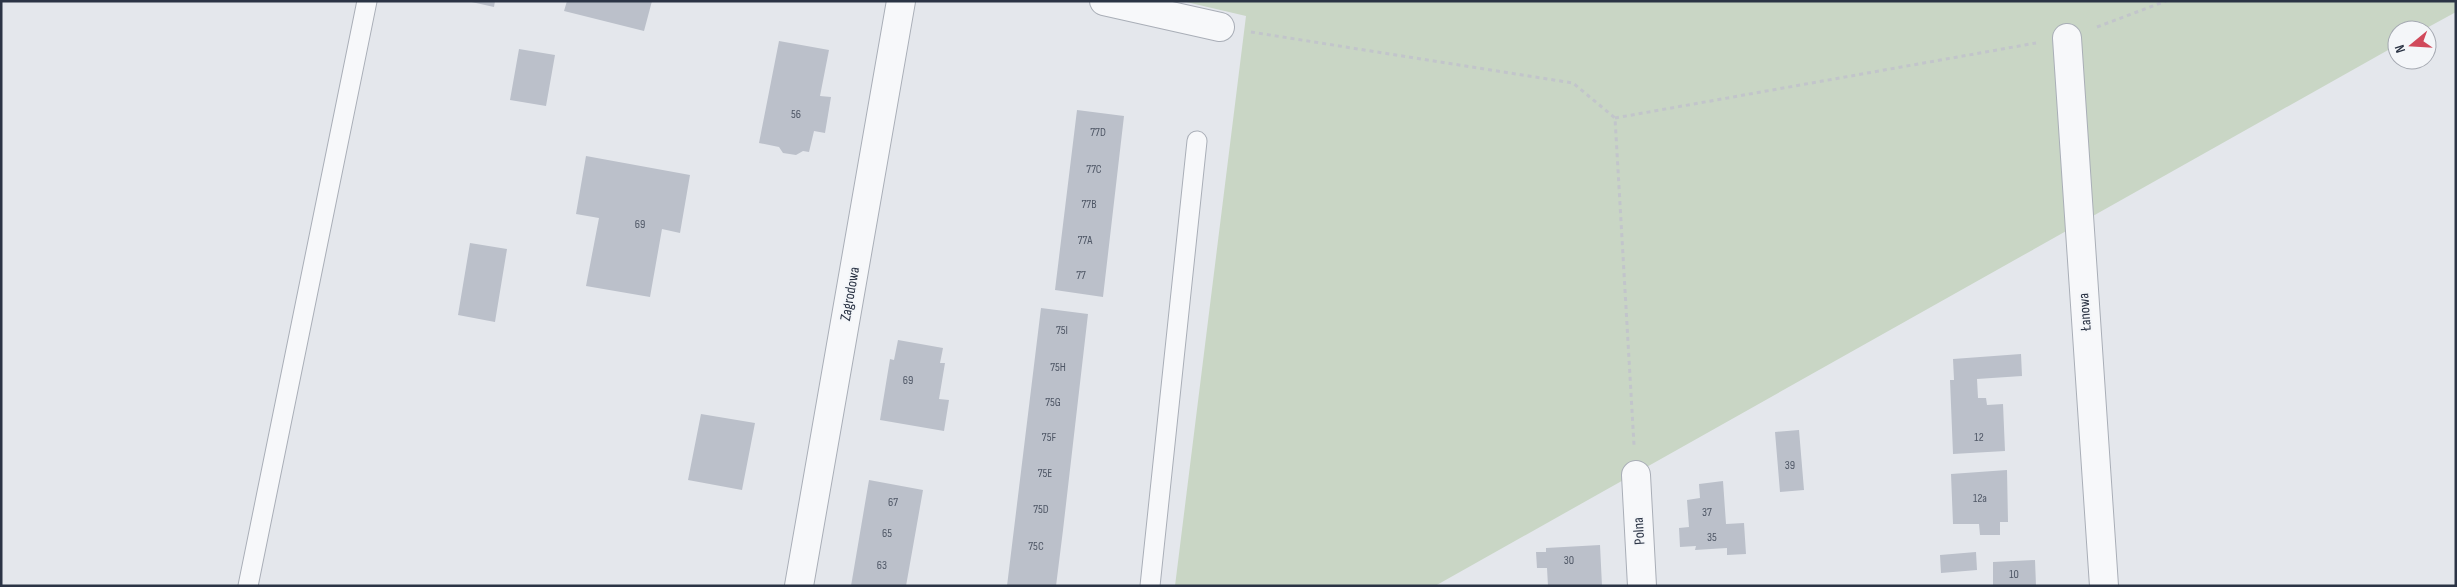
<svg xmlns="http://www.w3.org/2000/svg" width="2457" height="587" font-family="'Sofia Sans Condensed',sans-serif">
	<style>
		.green { fill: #c9d6c5 }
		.building { fill: #bbc0ca }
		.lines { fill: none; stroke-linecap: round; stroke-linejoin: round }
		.lane-casing { stroke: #a9aeb7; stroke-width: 21 }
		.street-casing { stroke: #a9aeb7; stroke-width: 30 }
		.path { stroke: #c2c5cb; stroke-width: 3; stroke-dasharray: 4 4; stroke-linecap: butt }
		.lane { stroke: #f7f8fa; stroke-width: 19 }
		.street { stroke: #f7f8fa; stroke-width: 28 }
		.labels { text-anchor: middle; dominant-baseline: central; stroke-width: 4; stroke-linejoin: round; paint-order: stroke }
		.number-label { font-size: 12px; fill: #4f5766 }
		.street-label { font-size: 15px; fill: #2b3445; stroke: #f4f6f9 }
	</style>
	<rect width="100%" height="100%" fill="#e4e7ec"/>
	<path class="green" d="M 1182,1 L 2456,1 L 2456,12 L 2423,30 L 2397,30 L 2397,45 L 1435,586 L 1175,586 L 1246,16 Z"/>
	<path class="building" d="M 467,1 L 495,1 L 494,7 Z
		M 567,1 L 652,1 L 644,31 L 564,11 Z
		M 779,41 L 829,50 L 820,96 L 831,97 L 825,133 L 814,131 L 809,152 L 803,151 L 796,155 L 783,153 L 779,147 L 759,143 Z
		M 519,49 L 555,55 L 546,106 L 510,100 Z
		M 1077,110 L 1124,116 L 1103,297 L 1055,290 Z
		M 586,156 L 690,175 L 680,233 L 662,229 L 650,297 L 586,286 L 599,218 L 576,214 Z
		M 470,243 L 507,249 L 495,322 L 458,315 Z
		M 1041,308 L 1088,314 L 1063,530 L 1056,586 L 1007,586 Z
		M 898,340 L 943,348 L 940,363 L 945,363 L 939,399 L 949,400 L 944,431 L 880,420 L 890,359 L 894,360 Z
		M 2021,354 L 2022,376 L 1977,379 L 1978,398 L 1986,398 L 1987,405 L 2003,404 L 2005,451 L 1953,454 L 1950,380 L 1954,380 L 1953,359 Z
		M 701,414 L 755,423 L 742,490 L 688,480 Z
		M 1799,430 L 1804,490 L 1780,492 L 1775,432 Z
		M 2007,470 L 2008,522 L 2000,522 L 2000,535 L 1980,535 L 1979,524 L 1953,524 L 1951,474 Z
		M 869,480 L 923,490 L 906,586 L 851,586 Z
		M 1723,481 L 1726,524 L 1744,523 L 1746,554 L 1727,555 L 1727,548 L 1695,550 L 1696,546 L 1680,547 L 1679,528 L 1689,527 L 1687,500 L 1700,498 L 1699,484 Z
		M 1600,545 L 1602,586 L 1548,586 L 1547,568 L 1537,568 L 1536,552 L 1546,552 L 1546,548 Z
		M 1976,552 L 1977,570 L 1941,573 L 1940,555 Z
		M 2035,560 L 2036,586 L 1993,586 L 1993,562 Z"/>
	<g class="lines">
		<defs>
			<path id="lane" d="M 248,586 L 367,1
				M 1150,586 L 1197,141"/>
			<path id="street" d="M 1104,1 L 1220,27
				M 2067,38 L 2104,586
				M 1636,475 L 1642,586
				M 799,586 L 901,1"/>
		</defs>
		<use href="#lane" class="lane-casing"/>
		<use href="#street" class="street-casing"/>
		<path class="path" d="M 2097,27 L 2166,1
			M 1251,32 L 1573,83 L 1615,118 L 1634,445
			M 1615,118 L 2036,43"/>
		<use href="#lane" class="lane"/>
		<use href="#street" class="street"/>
	</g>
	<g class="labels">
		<g class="number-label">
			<text x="796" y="114">56</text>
			<text x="1098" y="132">77D</text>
			<text x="1094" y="169">77C</text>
			<text x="1089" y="204">77B</text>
			<text x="640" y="224">69</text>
			<text x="1085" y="240">77A</text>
			<text x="1081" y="275">77</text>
			<text x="1062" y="330">75I</text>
			<text x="1058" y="367">75H</text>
			<text x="908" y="380">69</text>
			<text x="1053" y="402">75G</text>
			<text x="1049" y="437">75F</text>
			<text x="1979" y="437">12</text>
			<text x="1790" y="465">39</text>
			<text x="1045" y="473">75E</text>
			<text x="1980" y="498">12a</text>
			<text x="893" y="502">67</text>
			<text x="1041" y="509">75D</text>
			<text x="1707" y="512">37</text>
			<text x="887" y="533">65</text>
			<text x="1712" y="537">35</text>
			<text x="1036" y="546">75C</text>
			<text x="1569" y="560">30</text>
			<text x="882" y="565">63</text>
			<text x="2014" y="574">10</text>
		</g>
		<g class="street-label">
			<text transform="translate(850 294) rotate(-80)">Zagrodowa</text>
			<text transform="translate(2085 312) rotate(-94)">Łanowa</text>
			<text transform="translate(1639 531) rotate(-94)">Polna</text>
		</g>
	</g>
	<rect width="2457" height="587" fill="none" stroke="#2b3445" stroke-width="5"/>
	<g transform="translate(2412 45) rotate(252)"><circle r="24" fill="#f4f6f9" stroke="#a4a8b1"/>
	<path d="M0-4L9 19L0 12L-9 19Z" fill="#d1495b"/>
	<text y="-8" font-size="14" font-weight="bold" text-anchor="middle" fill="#2b3445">N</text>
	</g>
</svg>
